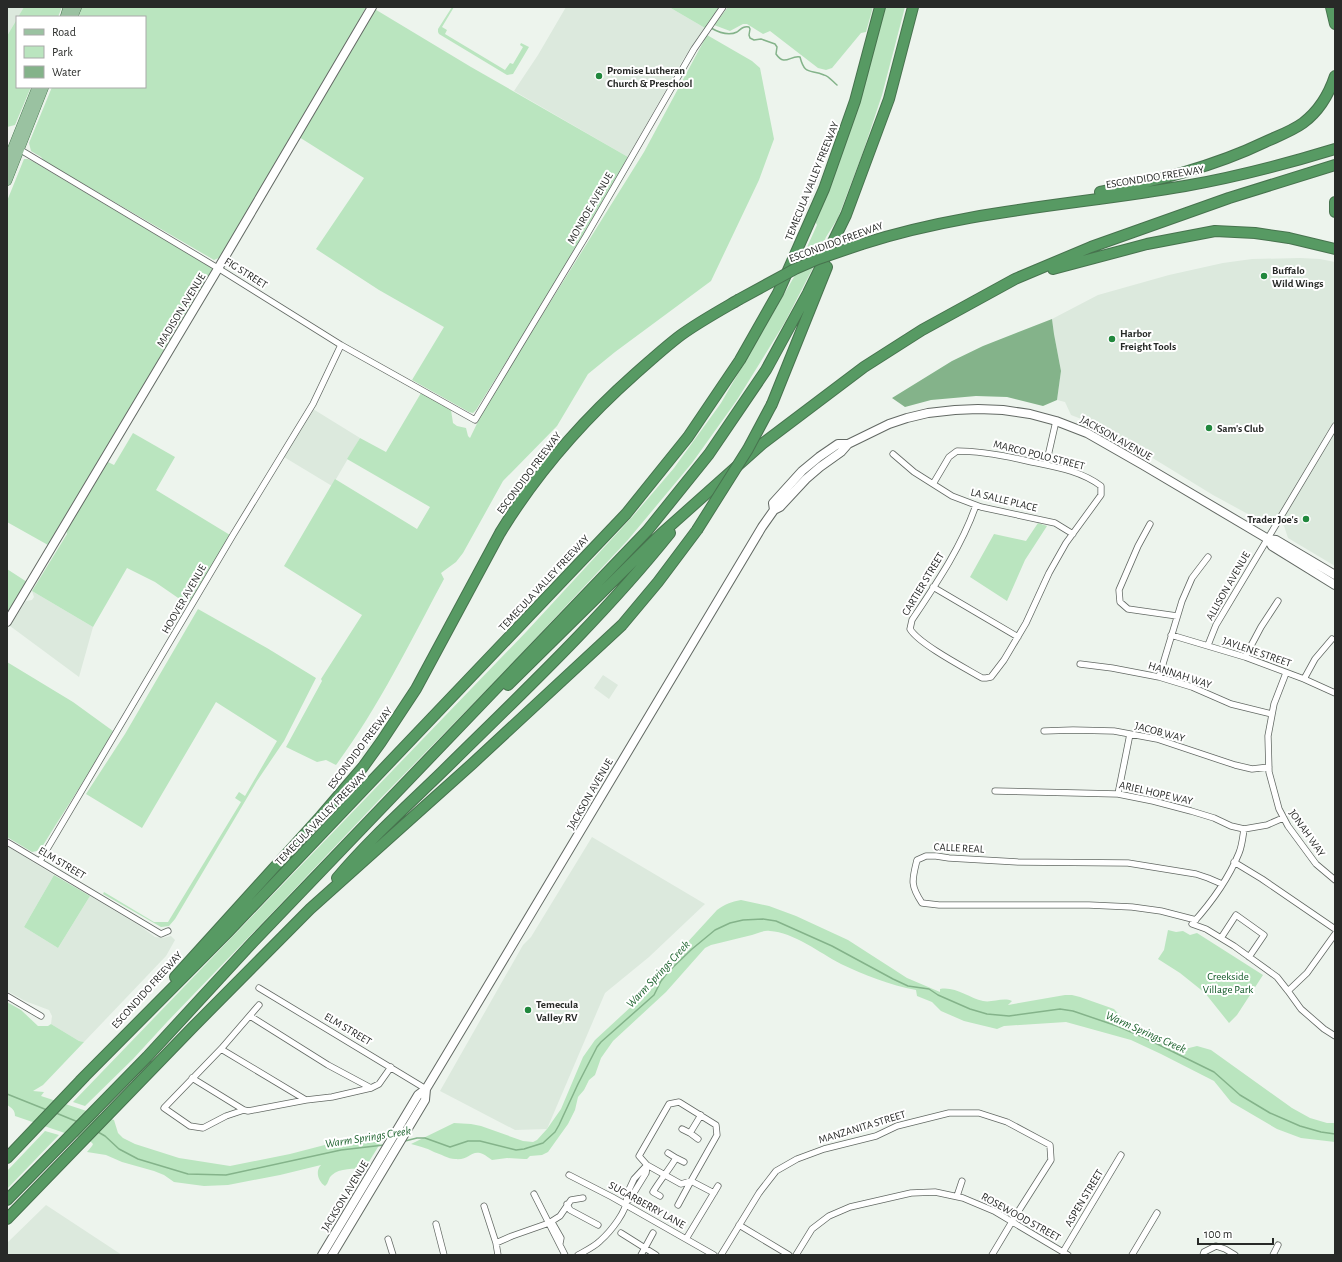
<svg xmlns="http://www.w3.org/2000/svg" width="1342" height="1262" font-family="'Alegreya Sans',sans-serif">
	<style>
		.built { fill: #dce9dd }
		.green { fill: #bae5bf }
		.water { fill: #84b38a }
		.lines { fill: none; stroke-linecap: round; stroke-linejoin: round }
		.stream { stroke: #84b38a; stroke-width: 1.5 }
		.street-casing { stroke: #636964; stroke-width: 7 }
		.secondary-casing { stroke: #636964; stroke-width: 10 }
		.primary-casing { stroke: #47734e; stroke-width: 10 }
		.highway-casing { stroke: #47734e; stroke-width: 12 }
		.street { stroke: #fff; stroke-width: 5.5 }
		.secondary { stroke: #fff; stroke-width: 8 }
		.primary { stroke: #9ac2a1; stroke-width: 9 }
		.highway { stroke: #579a63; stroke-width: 10 }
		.highway-bridge-casing { stroke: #47734e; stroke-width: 12; stroke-linecap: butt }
		.highway-bridge { stroke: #579a63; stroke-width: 10 }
		.poi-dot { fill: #21883d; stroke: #fff; stroke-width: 1.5 }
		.labels { text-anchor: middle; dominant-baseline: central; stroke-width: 4; stroke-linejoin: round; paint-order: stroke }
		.poi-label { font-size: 11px; font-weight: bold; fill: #282a28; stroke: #fff; text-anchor: start }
		.street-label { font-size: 11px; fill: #282a28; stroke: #fff }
		.park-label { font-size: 11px; fill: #0d5623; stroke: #fff }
		.water-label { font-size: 12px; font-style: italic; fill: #216531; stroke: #fff }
	</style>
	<rect width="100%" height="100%" fill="#edf4ed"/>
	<path class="built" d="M 7,7 L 24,7 L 7,36 Z
		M 566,7 L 669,7 L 705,28 L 682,61 L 628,157 L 514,91 L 538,55 Z
		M 1300,258 L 1320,259 L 1335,262 L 1335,566 L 1288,538 L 1284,526 L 1274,517 L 1262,520 L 1246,513 L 1213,495 L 1102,427 L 1071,415 L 1065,402 L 1057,400 L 1061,371 L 1054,334 L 1052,319 L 1098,295 L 1169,275 L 1223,263 L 1252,259 Z
		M 313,409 L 360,438 L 332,486 L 284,457 Z
		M 32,591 L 93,627 L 79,677 L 10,626 L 26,601 L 32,600 L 34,597 Z
		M 603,675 L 618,685 L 609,699 L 594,688 Z
		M 592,837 L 705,904 L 649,957 L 605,993 L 547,1129 L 515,1130 L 440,1091 L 523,945 L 531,937 Z
		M 7,846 L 54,875 L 24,927 L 58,948 L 90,896 L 140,926 L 155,937 L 163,938 L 171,936 L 175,940 L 166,956 L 84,1042 L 79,1041 L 51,1024 L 52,1016 L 49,1010 L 25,1001 L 7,991 Z
		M 46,1205 L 122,1255 L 7,1255 L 7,1243 Z"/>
	<path class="green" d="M 24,7 L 62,7 L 58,17 L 18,17 Z
		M 82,7 L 366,7 L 335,64 L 221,257 L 214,260 L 44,161 L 41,157 L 31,151 L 29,143 L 52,87 L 145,87 L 145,17 L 79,17 Z
		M 452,7 L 454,7 L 442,27 L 447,30 L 445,34 L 505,70 L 510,63 L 513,64 L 523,47 L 520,45 L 521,43 L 529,47 L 513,74 L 507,75 L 439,34 L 438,32 L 438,29 Z
		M 669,7 L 720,7 L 705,28 Z
		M 728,7 L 873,7 L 866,32 L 861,33 L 832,68 L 826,70 L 818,68 L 770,31 L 763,34 L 747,24 L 743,24 L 730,31 L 714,25 Z
		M 885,7 L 905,7 L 882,95 L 863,152 L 838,218 L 826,237 L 817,258 L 798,267 L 817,225 L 815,221 Z
		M 373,8 L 471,67 L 628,157 L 554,285 L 476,410 L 473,413 L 469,412 L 412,380 L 444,327 L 379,290 L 316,249 L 364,178 L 299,137 Z
		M 17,19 L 17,87 L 31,87 L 15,125 L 7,127 L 7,36 Z
		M 707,35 L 752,61 L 760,68 L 774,139 L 759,180 L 711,281 L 615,352 L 588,374 L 557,426 L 503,481 L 463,553 L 456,562 L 441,573 L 444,579 C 410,642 379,707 336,765 L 326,760 L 317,762 L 286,747 L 322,681 L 321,679 L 362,615 L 284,566 L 335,479 L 417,529 L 430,507 L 347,459 L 360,438 L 386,452 L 421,393 L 451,410 L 453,423 L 457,426 L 466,428 L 468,436 L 470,438 L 486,405 L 644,152 Z
		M 24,159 L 28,159 L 34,162 L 212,268 L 212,272 L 48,545 L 7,522 L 7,201 Z
		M 816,262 L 785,322 L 737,400 L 692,463 L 627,541 L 506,670 L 380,799 L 272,913 L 167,1022 L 133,1059 L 85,1106 L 73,1102 L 526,632 L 633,516 L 674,468 L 721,403 L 798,270 Z
		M 133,433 L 175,457 L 156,490 L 230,535 L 193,599 L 190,601 L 184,602 L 155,582 L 127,568 L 93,627 L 32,591 L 67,534 L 66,530 L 106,461 L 114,465 Z
		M 1038,523 L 1047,526 L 1025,560 L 1007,601 L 970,577 L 994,534 L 1026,541 Z
		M 7,569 L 27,582 L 7,615 Z
		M 198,609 L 267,648 L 316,678 L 284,741 L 257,781 L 175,919 L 169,926 L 161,927 L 103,894 L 104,892 L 154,922 L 168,922 L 241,802 L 235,798 L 239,792 L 245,796 L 277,741 L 216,702 L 142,828 L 86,794 L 125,734 Z
		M 7,662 L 73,702 L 113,731 C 91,771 66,808 42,847 L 37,851 L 32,852 L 7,837 Z
		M 54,875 L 90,896 L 58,948 L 24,927 Z
		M 741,900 L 769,906 L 796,916 L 848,940 L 907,978 L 940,992 L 940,989 C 955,986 969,998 983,1001 C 992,1003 1003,997 1012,1001 L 1008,1005 L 1065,995 L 1072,995 L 1080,997 L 1114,1009 L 1125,1021 L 1146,1032 L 1157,1033 L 1176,1047 L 1185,1049 L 1197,1046 L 1211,1050 L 1292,1108 L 1310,1118 L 1327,1123 L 1335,1123 L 1335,1142 L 1301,1138 L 1277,1129 L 1231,1102 L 1214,1081 L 1161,1054 L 1131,1040 L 1066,1022 L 1004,1026 L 997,1029 L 964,1021 L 941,1011 L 932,1002 L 917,996 L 916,990 C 890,985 864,975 841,964 C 820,953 793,932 770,931 C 764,930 758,933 752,935 C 738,938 725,942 711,945 L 705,948 L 666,992 L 613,1041 L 601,1058 L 595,1075 L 589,1080 L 584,1090 L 578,1097 L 575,1110 L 568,1124 L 548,1152 L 542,1155 L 530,1156 L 527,1159 L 524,1159 L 507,1158 L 492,1160 C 471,1143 473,1161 455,1159 C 448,1159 441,1154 434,1152 C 427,1148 418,1146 411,1144 L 454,1123 L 471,1124 L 481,1126 L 523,1141 L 533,1142 L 537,1140 L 547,1129 L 561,1109 L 583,1057 L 595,1040 L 647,992 L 684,946 L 717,910 C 725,904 731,902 741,900 Z
		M 1168,930 L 1176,932 L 1183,931 L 1190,935 L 1197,933 L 1263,975 L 1237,1015 L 1229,1023 L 1205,993 L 1180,973 L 1158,959 L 1164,950 Z
		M 7,1002 L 21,1010 L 38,1026 L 48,1026 L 51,1024 L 79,1041 L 84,1042 L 43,1085 L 33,1091 L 44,1092 L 41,1096 L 114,1120 L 118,1133 L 123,1138 L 135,1144 L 179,1158 L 230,1166 L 290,1154 L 367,1134 L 388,1131 L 365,1168 C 355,1169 339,1168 332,1175 C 328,1178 329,1183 325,1186 C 318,1181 315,1171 321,1165 L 280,1175 L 228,1185 L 204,1186 L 174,1182 L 164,1175 L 154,1171 L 122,1162 L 106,1155 L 87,1152 L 92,1146 L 93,1144 L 91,1142 L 15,1116 C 15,1110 12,1108 7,1105 Z
		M 45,1131 L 59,1135 L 7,1189 L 7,1171 Z"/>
	<path class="water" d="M 1052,319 L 1054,334 L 1061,371 L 1057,400 L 1043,406 L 1007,397 L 976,396 L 931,400 L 905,407 L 892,398 L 952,361 L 983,346 Z"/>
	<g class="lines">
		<path class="stream" d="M 711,28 C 718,32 729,36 737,32 C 741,29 743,26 749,27 L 750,29 L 749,35 L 750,38 L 754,40 L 761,39 L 775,44 L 777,47 L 776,54 C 785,67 790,55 800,57 C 805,76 810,69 824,75 C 829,76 833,82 837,85
			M 7,1094 L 47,1110
			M 56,1113 L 78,1122
			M 98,1132 L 105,1136 L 119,1149 L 138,1159 L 188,1174 L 226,1175 L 341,1150 L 384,1145
			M 405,1141 L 417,1138 L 425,1138 L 450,1147 L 468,1141 L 480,1141 L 516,1150 L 524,1149 L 543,1143 L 555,1132 L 559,1125 L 578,1084 L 597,1047 L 601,1042 L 654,995 L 661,981 L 668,972 L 692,949 L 715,930 L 730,923 L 743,920 L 763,919 L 776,921 L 832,946 L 893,979 L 908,986 L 929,989 L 938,995 L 970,1009 L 987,1014 L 1009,1016 L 1060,1009 L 1073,1011 L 1117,1026 L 1145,1038 L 1214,1072 L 1240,1095 L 1270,1113 L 1300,1126 L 1321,1132 L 1335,1134"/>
		<defs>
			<path id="street" d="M 19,149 L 221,270 L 341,345 L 475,420 L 586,236 L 694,49 L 723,7
				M 893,454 L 914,472 L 952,496 L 981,507 L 1055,523 L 1073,534
				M 1046,465 L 1056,421
				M 933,484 L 949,457 L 957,451 C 982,451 1007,456 1032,462 C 1056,467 1081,471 1101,486 L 1101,495 L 1066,543 L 1049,573 L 1026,623 L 1004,660 L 991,677 L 986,678 L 982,678 C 965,668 919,644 910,629 L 912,620 C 936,584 962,546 976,505
				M 1150,524 L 1138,546 L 1119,590 L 1120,602 L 1128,609 L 1177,616
				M 933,587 L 1018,637
				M 1171,635 L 1245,657 L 1304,679 L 1335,693
				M 1208,645 L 1216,625 L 1335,426
				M 1245,657 L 1261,627 L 1278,601
				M 1080,664 L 1112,668 L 1159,677 L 1192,687 L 1231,704 L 1272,714
				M 1286,673 L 1274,704 L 1268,736 L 1269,772 L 1279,809 L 1288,826 L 1316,864 L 1335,880
				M 1159,677 L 1182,601 L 1192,578 L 1208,557
				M 1304,679 L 1315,659 L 1332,639
				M 1044,731 L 1073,730 L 1114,731 L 1157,739 L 1235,765 L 1252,769 L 1269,767
				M 995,791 L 1118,794 L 1153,801 L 1191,811 L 1214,818 L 1231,826 L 1244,829 L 1267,825 L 1283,818
				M 1118,794 L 1130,734
				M 1244,829 C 1243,836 1242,846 1239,853 C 1228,880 1211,903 1192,924 L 1206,929 L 1234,946 L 1277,977 L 1288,991 L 1307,973 L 1335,934
				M 7,842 L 161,934 L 168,931
				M 40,861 L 233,535 L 313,404 L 341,345
				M 1234,862 L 1262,879 L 1335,929
				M 1196,920 L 1161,911 L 1132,907 L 1089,905 L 939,905 L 922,903 C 910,885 912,880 917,860 L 926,856 L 936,856 L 949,858 L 1018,862 L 1128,863 L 1196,874 L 1208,878 L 1222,884
				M 1221,938 L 1236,915 L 1264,935 L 1249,957
				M 259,988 L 426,1089
				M 1288,991 L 1301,1009 L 1324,1029 L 1335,1036
				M 7,996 L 41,1016
				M 250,1016 L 328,1065 L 371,1088
				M 221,1049 L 306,1100 L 332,1097 L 371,1088 L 379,1084 L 391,1067
				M 192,1078 L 244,1110 L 248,1111 L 306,1100
				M 679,1102 L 716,1125 L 717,1135 L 691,1181 L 681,1184 L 647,1165 L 639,1156 L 669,1104 Z
				M 244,1110 L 226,1116 L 203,1128 L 190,1126 L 164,1108 L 221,1049 L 259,1005
				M 682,1129 L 690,1133
				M 698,1139 L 690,1133 L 701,1115
				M 668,1153 L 676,1158
				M 569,1175 L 612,1197 L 714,1255
				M 534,1194 L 565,1255
				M 660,1196 L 653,1192 C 660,1180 669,1170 676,1158 L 684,1162
				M 957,1196 L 962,1181
				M 567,1204 L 570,1210 L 598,1225
				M 678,1205 L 691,1181 L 714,1193
				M 484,1206 L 496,1243 L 498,1255
				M 436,1224 L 444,1255
				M 553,1224 L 561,1238 L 560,1243
				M 739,1225 L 789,1255
				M 621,1233 L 656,1255
				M 388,1239 L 393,1255
				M 686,1239 L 718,1186
				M 496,1243 L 512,1236 L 549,1223 L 560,1216 L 571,1200 L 583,1198
				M 1063,1252 L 1121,1155
				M 578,1255 C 585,1251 594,1247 600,1241 C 609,1233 630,1209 626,1196 L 634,1179 L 647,1165 L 646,1173 L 630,1199 L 627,1201
				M 641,1255 L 653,1233
				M 721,1255 L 759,1193 L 776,1171 L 797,1159 L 824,1149 L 876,1136 L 897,1126 L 949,1113 L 979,1113 L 1007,1122 L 1050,1145 L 1051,1160 L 1016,1215 L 992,1255
				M 796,1255 L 812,1229 L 829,1216 L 850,1207 L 911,1193 L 935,1192 L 963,1198 L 994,1211 L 1068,1255
				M 1132,1255 L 1157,1213
				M 1203,1255 L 1204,1252 L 1216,1246 L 1225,1249 L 1235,1255
				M 1273,1255 L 1278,1245"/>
			<path id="secondary" d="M 774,510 L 773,503 L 802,471 L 819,457 L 838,444 L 848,444
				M 1268,539 L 1272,546 L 1335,585
				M 7,622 L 216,272 L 372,7
				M 322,1255 L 418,1095 L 426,1089 L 471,1014 L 762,527 L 774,510 L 780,507 L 806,479 L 820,467 L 841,452 L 848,444 L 889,424 L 907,418 L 928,413 L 955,410 L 978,409 L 1003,410 L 1030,414 L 1056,421 L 1087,433 L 1143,465 L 1268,539 L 1276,540 L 1335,575
				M 332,1255 L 425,1100 L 426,1089"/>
			<path id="primary" d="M 65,17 L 68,7
				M 73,17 L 77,7
				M 7,162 L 37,87
				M 7,181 L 44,87"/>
			<path id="highway" d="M 1331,7 L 1335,24
				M 1100,192 C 1156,181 1213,167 1265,142 C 1278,136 1292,131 1303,123 C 1319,111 1329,94 1335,76
				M 1335,202 L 1335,212
				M 862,244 C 967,210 1077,205 1185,186 C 1236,177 1286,164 1335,149
				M 1053,269 L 1147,244 L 1215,231 L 1255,233 L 1289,238 L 1335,249
				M 772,404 L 827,267
				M 508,685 L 661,534 L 762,444 L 864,367 L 922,330 L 1015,279 L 1091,247 L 1229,198 L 1335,165
				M 337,878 C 369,840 407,806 443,771 C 521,694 601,619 670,533
				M 175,977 L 321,816 L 363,767 L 381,742 L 416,689 L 500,533 C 536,474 582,421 635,374 C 650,361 665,347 681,335 C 699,322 719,311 738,300
				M 80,1081 L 228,932 L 626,514 L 688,437 L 740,360 L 778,293 L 824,189 L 855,101 L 880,7
				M 7,1158 L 85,1076
				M 7,1200 L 147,1057 L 253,942 L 647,531 L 709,454 L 766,370 L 808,293 L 846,215 L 889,99 L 913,7
				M 7,1219 L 193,1027 L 310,909 L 472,764 L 622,625 L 658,582 L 697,530"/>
		</defs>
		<use href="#street" class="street-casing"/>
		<use href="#secondary" class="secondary-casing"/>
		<use href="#primary" class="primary-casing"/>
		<use href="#highway" class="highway-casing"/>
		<use href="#street" class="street"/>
		<use href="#secondary" class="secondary"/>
		<use href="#primary" class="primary"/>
		<use href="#highway" class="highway"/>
		<defs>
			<path id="highway-bridge" d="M 738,300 L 795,269 L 818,259 L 862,244
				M 697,530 L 748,449 L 772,404"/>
		</defs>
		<use href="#highway-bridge" class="highway-bridge-casing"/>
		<use href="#highway-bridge" class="highway-bridge"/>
	</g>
	<g class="poi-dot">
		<circle cx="599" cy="76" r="4"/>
		<circle cx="1264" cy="276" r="4"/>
		<circle cx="1112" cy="339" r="4"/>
		<circle cx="1209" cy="428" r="4"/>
		<circle cx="1306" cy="519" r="4"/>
		<circle cx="528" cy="1010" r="4"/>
	</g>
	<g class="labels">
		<g class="poi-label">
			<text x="607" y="70">Promise Lutheran<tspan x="607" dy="13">Church &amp; Preschool</tspan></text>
			<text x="1272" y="270">Buffalo<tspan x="1272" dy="13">Wild Wings</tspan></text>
			<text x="1120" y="333">Harbor<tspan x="1120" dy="13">Freight Tools</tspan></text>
			<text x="1217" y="428">Sam's Club</text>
			<text x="1298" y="519" text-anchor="end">Trader Joe's</text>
			<text x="536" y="1004">Temecula<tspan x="536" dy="13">Valley RV</tspan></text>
		</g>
		<g class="street-label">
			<text transform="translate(1155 177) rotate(-9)">ESCONDIDO FREEWAY</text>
			<text transform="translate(812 181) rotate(-68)">TEMECULA VALLEY FREEWAY</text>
			<text transform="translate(590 208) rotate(-60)">MONROE AVENUE</text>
			<text transform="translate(836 242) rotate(-20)">ESCONDIDO FREEWAY</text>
			<text transform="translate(246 273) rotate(32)">FIG STREET</text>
			<text transform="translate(181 310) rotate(-59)">MADISON AVENUE</text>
			<text transform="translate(1116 438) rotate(29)">JACKSON AVENUE</text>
			<text transform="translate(1039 455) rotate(14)">MARCO POLO STREET</text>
			<text transform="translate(529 473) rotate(-53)">ESCONDIDO FREEWAY</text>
			<text transform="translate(1004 500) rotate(14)">LA SALLE PLACE</text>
			<text transform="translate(544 583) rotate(-47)">TEMECULA VALLEY FREEWAY</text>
			<text transform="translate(923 584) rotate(-59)">CARTIER STREET</text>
			<text transform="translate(1228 586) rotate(-60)">ALLISON AVENUE</text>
			<text transform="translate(184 599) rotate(-60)">HOOVER AVENUE</text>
			<text transform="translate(1257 652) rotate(19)">JAYLENE STREET</text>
			<text transform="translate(1180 675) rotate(18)">HANNAH WAY</text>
			<text transform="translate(1160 732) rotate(15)">JACOB WAY</text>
			<text transform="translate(360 748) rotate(-53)">ESCONDIDO FREEWAY</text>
			<text transform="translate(1156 793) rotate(13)">ARIEL HOPE WAY</text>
			<text transform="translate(590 794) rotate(-60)">JACKSON AVENUE</text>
			<text transform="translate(321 818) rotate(-46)">TEMECULA VALLEY FREEWAY</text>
			<text transform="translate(1307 833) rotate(55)">JONAH WAY</text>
			<text transform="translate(959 848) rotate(3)">CALLE REAL</text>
			<text transform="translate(62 863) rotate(31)">ELM STREET</text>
			<text transform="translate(147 990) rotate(-48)">ESCONDIDO FREEWAY</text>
			<text transform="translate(348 1029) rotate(31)">ELM STREET</text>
			<text transform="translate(862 1127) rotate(-17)">MANZANITA STREET</text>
			<text transform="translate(345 1196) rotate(-59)">JACKSON AVENUE</text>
			<text transform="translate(1084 1198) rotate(-59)">ASPEN STREET</text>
			<text transform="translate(647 1205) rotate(29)">SUGARBERRY LANE</text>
			<text transform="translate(1021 1217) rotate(29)">ROSEWOOD STREET</text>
		</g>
		<g class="park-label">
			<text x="1228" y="976">Creekside<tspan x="1228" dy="13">Village Park</tspan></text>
		</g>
		<g class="water-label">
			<text transform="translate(658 974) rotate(-47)">Warm Springs Creek</text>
			<text transform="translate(1146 1032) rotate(24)">Warm Springs Creek</text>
			<text transform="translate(368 1137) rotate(-9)">Warm Springs Creek</text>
		</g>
	</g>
	<rect width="1342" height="1262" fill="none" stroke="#282a28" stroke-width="16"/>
	<rect x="16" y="16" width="130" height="72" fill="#ffffff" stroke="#a9aaa9"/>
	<rect x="24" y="29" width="20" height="6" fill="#9ac2a1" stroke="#a9aaa9"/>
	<text x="52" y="36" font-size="12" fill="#282a28">Road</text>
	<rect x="24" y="46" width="20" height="12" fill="#bae5bf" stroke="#a9aaa9"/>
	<text x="52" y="56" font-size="12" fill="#282a28">Park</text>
	<rect x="24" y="66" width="20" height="12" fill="#84b38a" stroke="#a9aaa9"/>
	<text x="52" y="76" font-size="12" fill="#282a28">Water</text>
	<path d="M1198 1238v6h75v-6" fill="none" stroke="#282a28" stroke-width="2"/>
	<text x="1204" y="1238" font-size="12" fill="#282a28" stroke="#ffffff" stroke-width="3" paint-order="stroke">100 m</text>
</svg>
